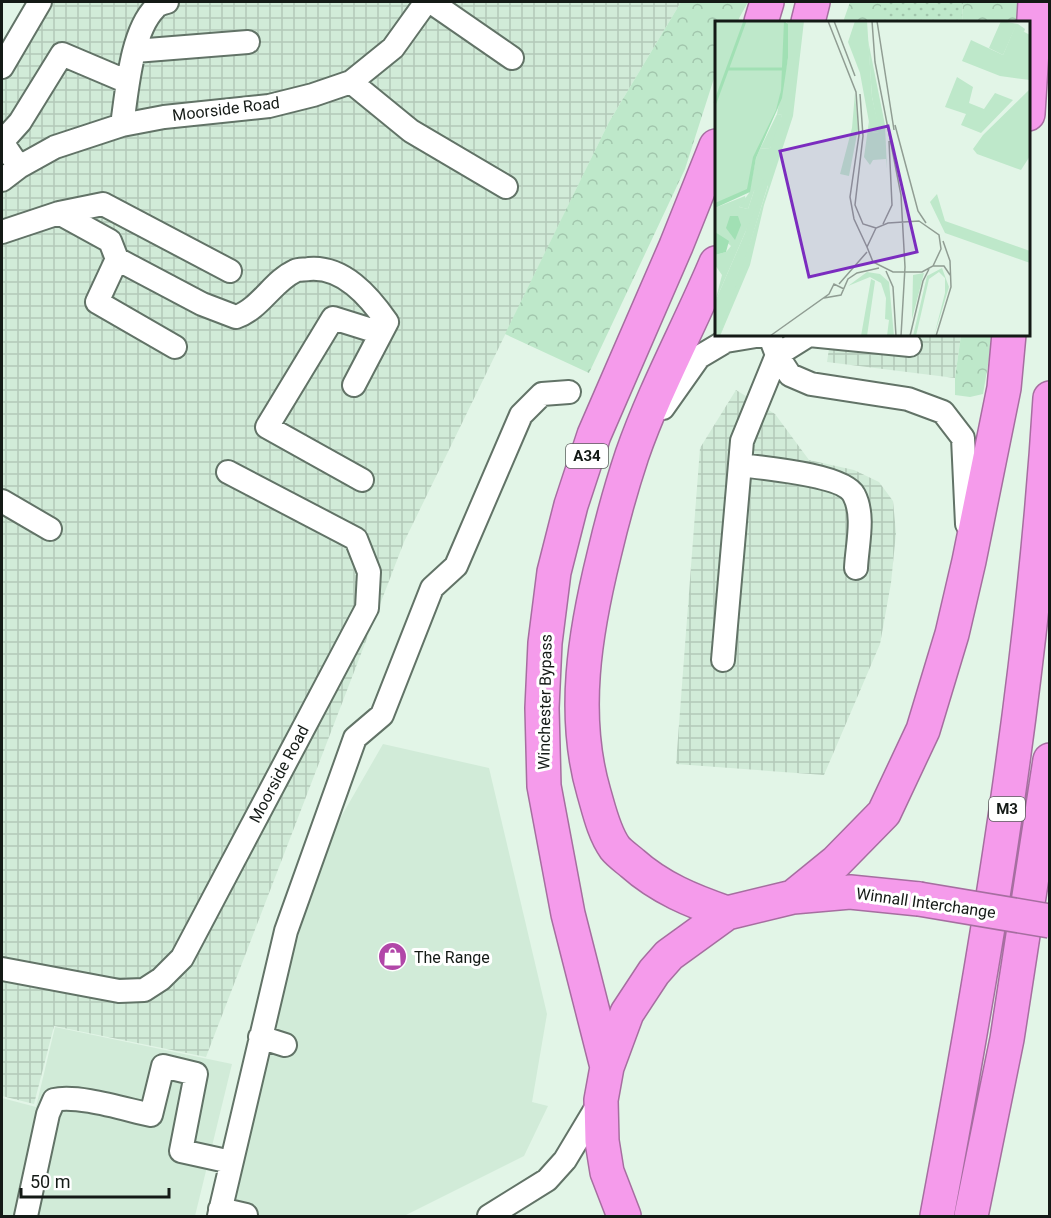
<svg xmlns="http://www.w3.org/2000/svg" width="1051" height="1218" font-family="Roboto,sans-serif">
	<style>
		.built { fill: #d1ebd8 }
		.industrial { fill: url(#industrial-grid) }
		.grass { fill: url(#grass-dots) }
		.forest { fill: url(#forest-crowns) }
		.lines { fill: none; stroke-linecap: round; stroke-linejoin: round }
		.minor-casing { stroke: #627367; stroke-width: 26 }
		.highway-casing { stroke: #a66ea0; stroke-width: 36 }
		.minor { stroke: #fff; stroke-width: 22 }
		.highway { stroke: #f59beb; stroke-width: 33 }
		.highway-bridge-casing { stroke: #a66ea0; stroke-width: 36; stroke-linecap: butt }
		.highway-bridge { stroke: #f59beb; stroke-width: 33 }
		.labels { text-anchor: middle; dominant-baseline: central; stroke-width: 6; stroke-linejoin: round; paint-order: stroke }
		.shield { fill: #fff; stroke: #5a5f5c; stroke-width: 1.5 }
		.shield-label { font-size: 15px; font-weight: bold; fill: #141a16 }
		.street-label { font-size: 16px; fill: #141a16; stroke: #fff }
		.poi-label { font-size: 16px; fill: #141a16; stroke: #fff; text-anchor: start }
		.inset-river { fill: none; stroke: #a1e0b4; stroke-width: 3 }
		.inset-road { fill: none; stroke: #909d93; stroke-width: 1.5 }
		.view { fill: #7b2cbf; fill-opacity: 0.15; stroke: #7b2cbf; stroke-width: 3 }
		.inset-edge { fill: none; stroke: #141a16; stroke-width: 3 }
	</style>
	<defs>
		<pattern id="industrial-grid" width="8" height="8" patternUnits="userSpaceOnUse" patternTransform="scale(1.5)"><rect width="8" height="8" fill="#d1ebd8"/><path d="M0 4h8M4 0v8" fill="none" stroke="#b3c9b9"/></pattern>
		<pattern id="grass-dots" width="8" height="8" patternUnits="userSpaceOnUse" patternTransform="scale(1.5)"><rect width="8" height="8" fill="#bee8ca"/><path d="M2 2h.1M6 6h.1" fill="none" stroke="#a2c6ad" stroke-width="1.8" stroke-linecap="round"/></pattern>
		<pattern id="forest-crowns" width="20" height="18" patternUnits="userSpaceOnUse" patternTransform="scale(1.5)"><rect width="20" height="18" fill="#bee8ca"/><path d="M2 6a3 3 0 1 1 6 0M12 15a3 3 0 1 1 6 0" fill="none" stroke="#a2c6ad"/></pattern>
	</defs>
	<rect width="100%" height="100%" fill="#e2f5e7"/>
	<path class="built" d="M 383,744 L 489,768 L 547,1014 L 532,1102 L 548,1106 L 524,1156 L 404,1216 L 233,1216 L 271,1029 L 326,843 Z
		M 55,1027 L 232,1064 L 195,1216 L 2,1216 L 2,1098 L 36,1107 Z"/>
	<path class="industrial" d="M 26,2 L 681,2 L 609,122 L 404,542 L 206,1057 L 54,1026 L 34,1104 L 2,1096 L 2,42 Z
		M 831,335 L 961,335 L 955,378 L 827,362 Z
		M 736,390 L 775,414 L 809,460 L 854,470 L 879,482 L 893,501 L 896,533 L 891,583 L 880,644 L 824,775 L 676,764 L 700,448 Z"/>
	<path class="grass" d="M 881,2 L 963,2 L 962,22 L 881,22 Z"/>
	<path class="forest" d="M 681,2 L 748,2 L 737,22 L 716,22 L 716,72 L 685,169 L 589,373 L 505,334 L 609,122 Z
		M 850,2 L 881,2 L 881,22 L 843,22 Z
		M 963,2 L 1027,2 L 1025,22 L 962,22 Z
		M 961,335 L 993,335 L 983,394 L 970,397 L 955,395 L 955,378 Z"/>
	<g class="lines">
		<defs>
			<path id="minor" d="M 431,2 L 512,58
				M 135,51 L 248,42
				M 2,67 L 40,2
				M 351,82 L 411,131 L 506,187
				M 122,125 C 127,92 131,32 155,8 C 158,4 163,3 167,2
				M 19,167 L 2,142 L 20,122 L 62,54 L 128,82
				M 2,180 L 19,167 L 55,147 L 122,125 L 164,117 L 269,106 L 313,95 L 351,82 L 393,48 L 426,2
				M 59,213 L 110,241 L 117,259 L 97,302 L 175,347
				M 2,232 L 59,213 L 103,204 L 230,271
				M 117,259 L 202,304 L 236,317 C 260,309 273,281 295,271 C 299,269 305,270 309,269 C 343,266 369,296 387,322 L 354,385
				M 769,334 L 777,355 L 790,375 L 811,384 L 908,399 L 943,412 L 963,438 L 967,524
				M 663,408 L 699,357 L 726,341 L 768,334
				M 740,465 C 763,468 844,475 854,495 C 865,516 857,545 856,568
				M 362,480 L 267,427 L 333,318 L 381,333
				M 2,501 L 50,529
				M 723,660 L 742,441 L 777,355 L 809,335 L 910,345
				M 2,969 L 119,991 L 144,990 L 161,979 L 182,958 L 367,608 L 369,572 L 356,539 L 228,472
				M 260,1037 L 285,1045
				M 220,1209 L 246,1215
				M 26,1216 L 48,1114 L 54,1100 C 77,1094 127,1110 151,1115 L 163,1066 L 196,1074 L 181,1151 L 231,1162
				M 219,1216 L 286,931 L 355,738 L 382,715 L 432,588 L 456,566 L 521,415 L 542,394 L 569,392
				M 489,1216 L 547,1180 L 565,1160 L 601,1100"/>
			<path id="highway" d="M 761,22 L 767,2
				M 808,22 L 813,2
				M 1028,114 L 1035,2
				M 716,263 C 689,327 655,389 632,455 C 621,488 612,521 604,555 C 585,632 571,715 594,793 C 599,810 604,833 615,848 C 619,853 626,858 632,863 C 660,888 692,901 727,913
				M 793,897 L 836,862 L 884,813 L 923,730 L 952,634 L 969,561 L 1004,388 L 1009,334
				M 607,1067 L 568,914 L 544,786 L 542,708 L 545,643 L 554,572 L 571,505 L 594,435 L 676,246 L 716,146
				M 624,1216 L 607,1172 L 602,1141 L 601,1100 L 607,1067 L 627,1013 L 654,972 L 669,955 L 727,913 L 793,897 L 850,892 L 919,899
				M 937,1216 C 988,944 1033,675 1050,398
				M 971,1216 L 1007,1039 L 1050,760"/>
		</defs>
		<use href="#minor" class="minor-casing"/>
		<use href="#highway" class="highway-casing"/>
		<use href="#minor" class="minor"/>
		<use href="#highway" class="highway"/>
		<defs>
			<path id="highway-bridge" d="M 919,899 L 1050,921"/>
		</defs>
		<use href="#highway-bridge" class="highway-bridge-casing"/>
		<use href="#highway-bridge" class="highway-bridge"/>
	</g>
	<defs>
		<symbol id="shop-disc" viewBox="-11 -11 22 22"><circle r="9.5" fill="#b147a8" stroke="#fff"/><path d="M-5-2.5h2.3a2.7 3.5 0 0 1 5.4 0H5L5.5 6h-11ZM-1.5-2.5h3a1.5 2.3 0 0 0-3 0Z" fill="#fff"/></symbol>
	</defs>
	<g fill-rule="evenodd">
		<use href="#shop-disc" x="376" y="940" width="33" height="33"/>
	</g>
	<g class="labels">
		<g class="shield">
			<rect x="566" y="444" width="42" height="24" rx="4.5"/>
			<rect x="989" y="797" width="36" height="24" rx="4.5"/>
		</g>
		<g class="shield-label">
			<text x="587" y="456">A34</text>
			<text x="1007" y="809">M3</text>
		</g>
		<g class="street-label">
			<text transform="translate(226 109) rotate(-7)">Moorside Road</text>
			<text transform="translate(545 702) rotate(-89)">Winchester Bypass</text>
			<text transform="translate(279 774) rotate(-62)">Moorside Road</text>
			<text transform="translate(926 903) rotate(8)">Winnall Interchange</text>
		</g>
		<g class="poi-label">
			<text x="414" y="957">The Range</text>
		</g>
	</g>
	<g transform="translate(715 21)">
		<rect width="315" height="315" fill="#e2f5e7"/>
		<path d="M 140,0 L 152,0 L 157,76 L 165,111 L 156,112 L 145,52 L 133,21 ZM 300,6 L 315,14 L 315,59 L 285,55 L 247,40 L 256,19 L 288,34 ZM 242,56 L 258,66 L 254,82 L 269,88 L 280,72 L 298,79 L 266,112 L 246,104 L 251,93 L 230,86 ZM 315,68 L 315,135 L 306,149 L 262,133 L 258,128 L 268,114 ZM 62,93 L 67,94 L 61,118 L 55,127 L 45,128 ZM 41,137 L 53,164 L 16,285 L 5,315 L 0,315 L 0,281 L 30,212 L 43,169 L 39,170 L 33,188 L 24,186 L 34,172 ZM 227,247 L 234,266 L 219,315 L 230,272 L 230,257 L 224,251 L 214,258 L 201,315 L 198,315 L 212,255 ZM 209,252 L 197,298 L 198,254 Z" fill="#bee8ca"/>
		<path d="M 72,0 L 89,0 L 78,95 L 49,184 L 35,244 L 5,315 L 53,165 L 43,152 L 41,137 L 45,128 L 55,127 L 67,94 L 62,93 L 73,37 ZM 286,0 L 303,3 L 310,8 L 309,11 L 300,7 L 288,34 L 274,27 ZM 153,19 L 170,104 L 172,148 L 171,138 L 158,139 L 155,144 L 149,136 L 154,100 L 156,112 L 164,111 L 157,76 ZM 140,72 L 143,108 L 134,155 L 125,153 L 137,107 ZM 46,163 L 43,182 L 0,281 L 7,254 L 0,244 L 0,234 L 11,231 L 16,225 L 0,211 L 0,187 L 30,175 L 31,179 L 24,186 L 33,188 L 39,170 ZM 222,173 L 230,200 L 315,230 L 315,242 L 230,212 L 215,181 ZM 152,251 L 165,253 L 174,261 L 179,315 L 172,315 L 174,299 L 170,298 L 171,277 L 166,262 L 155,256 L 133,265 ZM 156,258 L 160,260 L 152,315 L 146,315 Z" fill="#bee8ca"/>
		<path d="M 0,0 L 71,0 L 72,36 L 63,87 L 40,136 L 33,170 L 0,185 Z" fill="#bee8ca"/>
		<path d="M 69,0 L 73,3 L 73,37 L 67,77 L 41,137 L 35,171 L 0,187 L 0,182 L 32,168 L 38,136 L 61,89 L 66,69 ZM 15,195 L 23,195 L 26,204 L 20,219 L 11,207 ZM 0,211 L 14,220 L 11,231 L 0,234 Z" fill="#a1e0b4"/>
		<path class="inset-river" d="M 13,48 L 69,48M 0,82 L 30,0"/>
		<path class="inset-road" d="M 113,0 L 141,71 L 144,114 L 135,176 L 139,198 L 152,226M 119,0 L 140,55M 157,0 L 160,41 L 186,174 L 190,246 L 186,315M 162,0 L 179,109M 145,73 L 148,115 L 140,184 L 148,203 L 161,207M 180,104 L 203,190 L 211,202M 204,200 L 224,214 L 226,228 L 218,245 L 207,251 L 178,251 L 158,241 L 152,226 L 161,207 L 173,202 ZM 168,203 L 177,184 L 174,120M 218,245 L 229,245 L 235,254M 171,250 L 178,266 L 181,315M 124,263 L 152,231M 109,277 L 126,274 L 133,258 L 142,252 L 164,247M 55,315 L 114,273 L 119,263 L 129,268M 195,315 L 208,260 L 214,248M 221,315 L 236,266 L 235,240 L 228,220"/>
		<path class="view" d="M 173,105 L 202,231 L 94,256 L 65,130 Z"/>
		<rect width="315" height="315" class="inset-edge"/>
	</g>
	<rect width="1051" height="1218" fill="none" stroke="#141a16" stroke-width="6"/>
	<path d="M21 1188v9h148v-9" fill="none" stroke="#141a16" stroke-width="3"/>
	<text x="30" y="1188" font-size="18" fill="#141a16" stroke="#ffffff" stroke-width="4.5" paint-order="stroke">50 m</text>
</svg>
